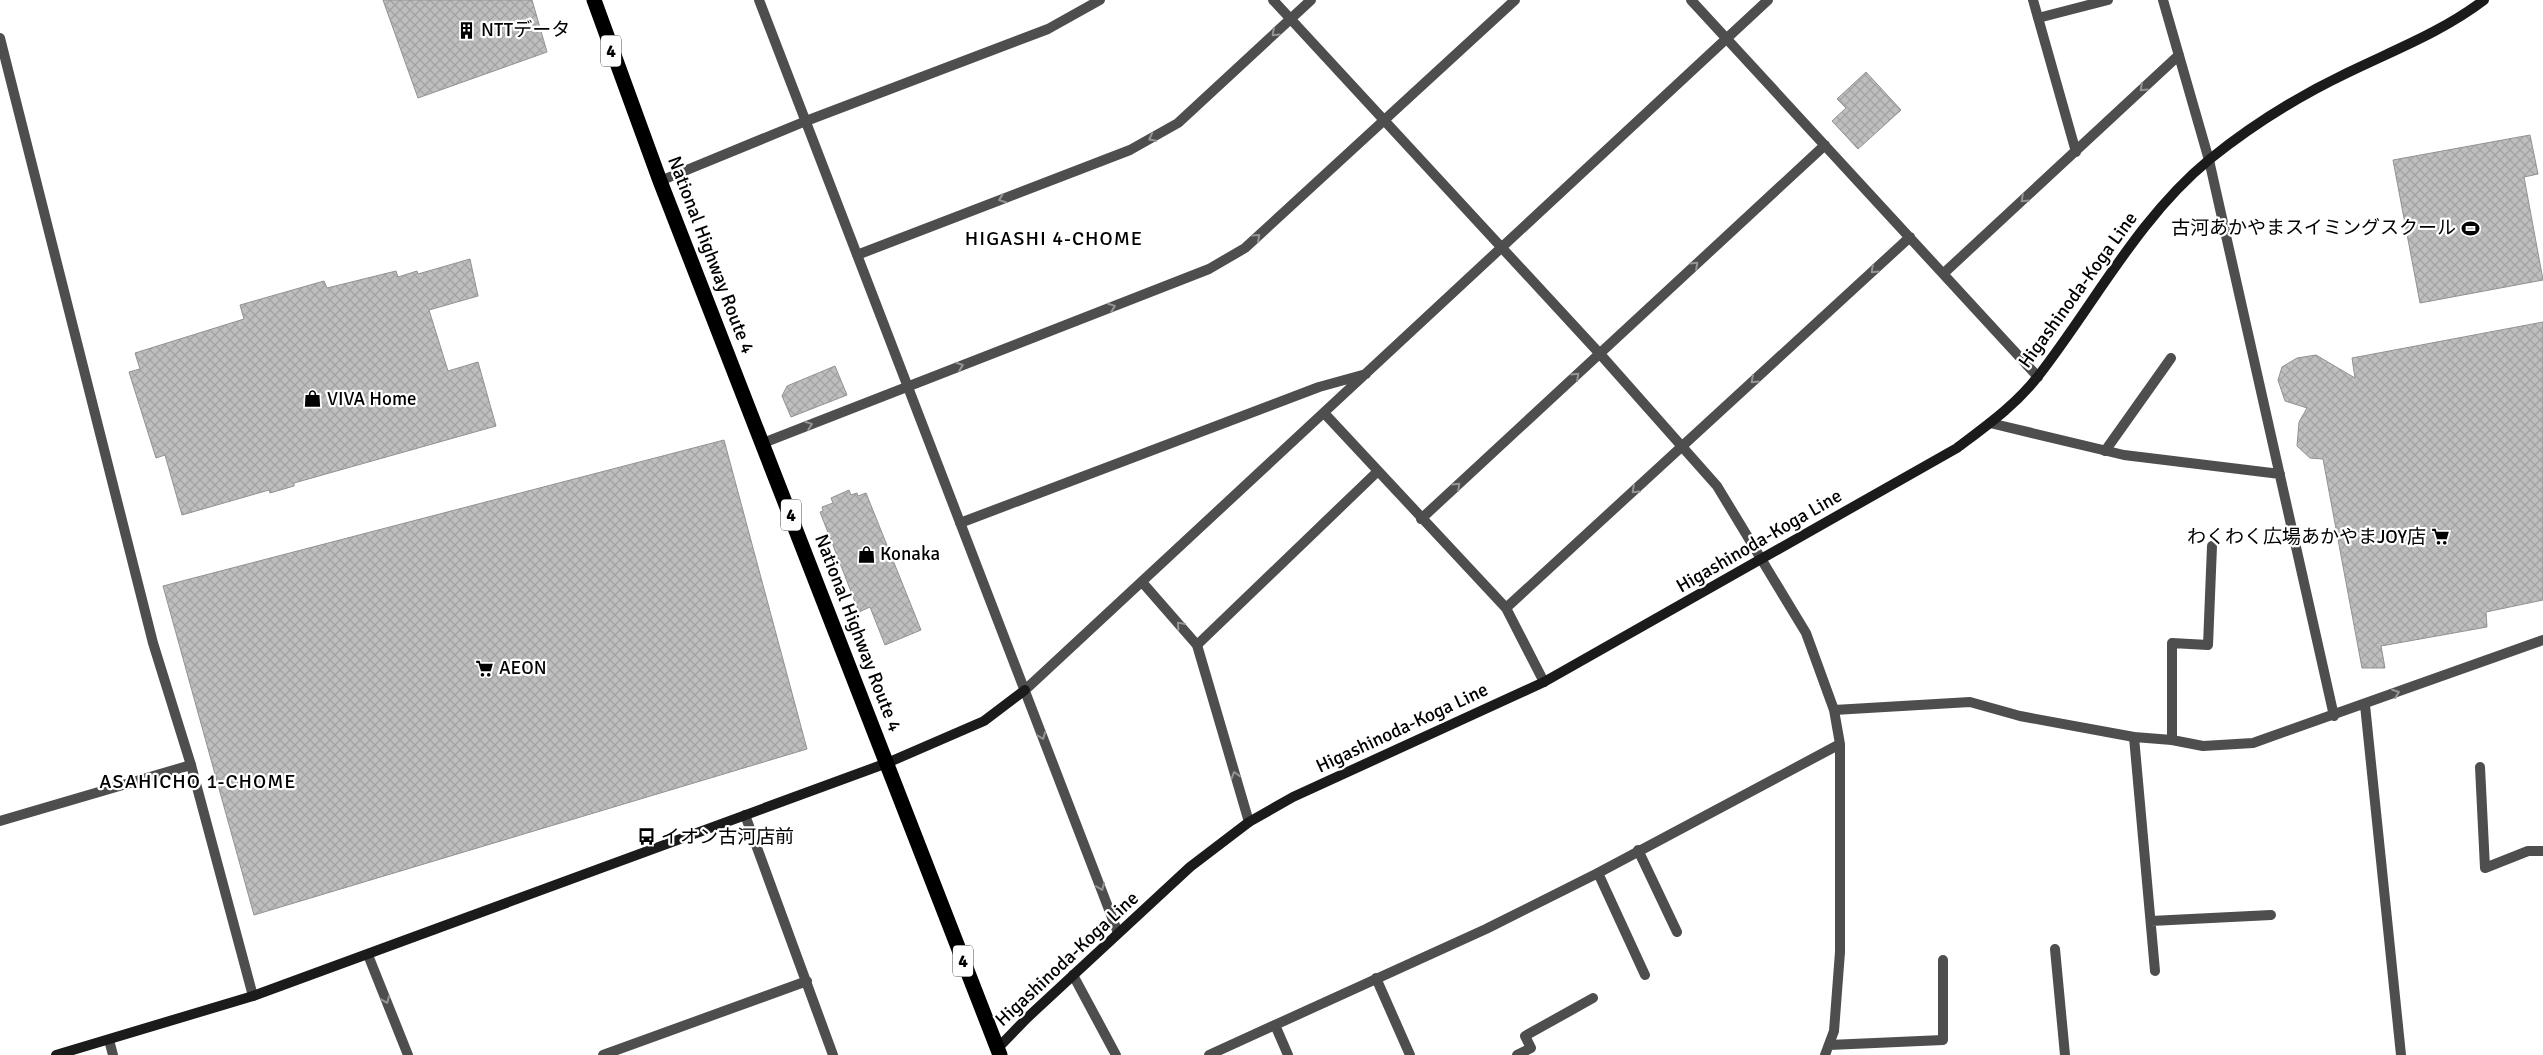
<svg xmlns="http://www.w3.org/2000/svg" width="2543" height="1055" font-family="Signika,'Noto Sans JP',sans-serif">
	<style>
		.building { fill: url(#building-cross-hatch); stroke: #929292 }
		.lines { fill: none; stroke-linecap: round; stroke-linejoin: round }
		.lane { stroke: #4e4e4e; stroke-width: 10 }
		.street { stroke: #4e4e4e; stroke-width: 10 }
		.secondary { stroke: #1b1b1b; stroke-width: 10 }
		.highway { stroke: #000; stroke-width: 15 }
		.oneway { stroke: #959595 }
		.labels { text-anchor: middle; dominant-baseline: central; stroke-width: 4.5; stroke-linejoin: round; paint-order: stroke }
		.shield { fill: #fff; stroke: #4c4c4c; stroke-width: 1 }
		.shield-label { font-size: 18px; font-weight: bold; fill: #000 }
		.poi-label { font-size: 19px; fill: #000; stroke: #fff; text-anchor: start }
		.street-label { font-size: 19px; fill: #000; stroke: #fff }
		.neighbourhood-label { font-size: 20px; letter-spacing: 1px; fill: #000; stroke: #fff }
	</style>
	<defs>
		<pattern id="building-cross-hatch" width="8" height="8" patternUnits="userSpaceOnUse" patternTransform="scale(1.25)"><rect width="8" height="8" fill="#bebebe"/><path d="M0 0l8 8M0 8l8-8" fill="none" stroke="#a2a2a2"/></pattern>
	</defs>
	<rect width="100%" height="100%" fill="#fff"/>
	<path class="building" d="M 383,0 L 532,0 L 547,52 L 418,98 Z
		M 1866,72 L 1901,110 L 1858,149 L 1832,121 L 1846,108 L 1837,99 Z
		M 2530,135 L 2538,174 L 2524,177 L 2543,280 L 2420,303 L 2393,160 Z
		M 470,259 L 478,296 L 429,310 L 448,371 L 478,362 L 496,426 L 294,483 L 294,486 L 270,493 L 269,490 L 182,515 L 165,455 L 156,458 L 129,372 L 140,369 L 135,353 L 244,319 L 240,305 L 324,281 L 327,288 L 396,271 L 398,277 L 417,271 L 418,274 Z
		M 2543,322 L 2543,600 L 2486,612 L 2487,627 L 2381,646 L 2385,668 L 2362,668 L 2323,459 L 2310,458 L 2297,446 L 2299,422 L 2307,408 L 2285,401 L 2278,380 L 2282,367 L 2297,358 L 2316,355 L 2355,378 L 2352,358 Z
		M 835,366 L 847,395 L 791,417 L 782,396 L 787,386 Z
		M 724,440 L 807,749 L 254,915 L 163,586 Z
		M 849,490 L 851,495 L 857,493 L 858,496 L 866,493 L 921,630 L 885,645 L 870,607 L 859,612 L 820,512 L 823,511 L 822,507 L 833,503 L 831,498 Z"/>
	<g class="lines">
		<path class="lane" d="M 2105,451 L 2171,358
			M 1197,645 L 1377,472
			M 2134,737 L 2155,971
			M 2172,740 L 2172,643 L 2208,645 L 2212,546
			M 2480,767 L 2485,868 L 2528,851 L 2543,851
			M 0,821 L 191,765
			M 1638,850 L 1677,932
			M 1598,873 L 1645,975
			M 2151,921 L 2271,915
			M 1376,978 L 1410,1055
			M 1275,1025 L 1288,1055
			M 1517,1055 L 1531,1048 L 1525,1036 L 1593,998"/>
		<path class="street" d="M 759,0 L 1118,933
			M 1273,0 L 1600,354 L 1717,486 L 1806,633 L 1834,710 L 1840,744 L 1840,952 L 1834,1031 L 1825,1055
			M 1691,0 L 2038,377
			M 2033,0 L 2076,152
			M 2163,0 L 2209,160 L 2334,716
			M 2038,18 L 2108,0
			M 0,38 L 153,643 L 191,765 L 253,996
			M 660,181 L 806,121 L 1048,29 L 1100,0
			M 857,255 L 1130,150 L 1178,123 L 1311,0
			M 1944,273 L 2179,55
			M 1325,414 L 1506,608 L 1544,682
			M 1990,423 L 2124,455 L 2280,474
			M 763,443 L 1209,269 L 1245,248 L 1515,0
			M 1421,519 L 1825,145
			M 960,523 L 1319,387 L 1366,374
			M 1142,582 L 1197,645 L 1249,822
			M 1506,608 L 1910,237
			M 1025,690 L 1768,0
			M 2365,705 L 2401,1055
			M 1834,710 L 1970,702 L 2020,716 L 2134,737 L 2172,740 L 2203,746 L 2253,743 L 2543,640
			M 745,815 L 833,1055
			M 2055,949 L 2065,1055
			M 368,955 L 408,1055
			M 1073,975 L 1116,1055
			M 109,1040 L 113,1055
			M 1829,1045 L 1943,1040 L 1943,960
			M 603,1055 L 807,981
			M 1209,1055 L 1486,929 L 1598,873 L 1840,744"/>
		<path class="secondary" d="M 997,1049 L 1027,1018 L 1190,867 L 1249,822 L 1293,797 L 1544,682 L 1957,448 C 1986,426 2016,405 2039,375 C 2095,303 2138,218 2210,159 C 2251,126 2299,96 2347,73 C 2394,50 2442,32 2484,0
			M 56,1055 L 253,996 L 887,763 L 984,721 L 1025,690"/>
		<path class="highway" d="M 594,0 L 660,181 L 1000,1055"/>
	</g>
	<defs><path id="oneway-chevron" d="M-2-3.5L2.5 0L-2 3.5" fill="none" stroke-width="1.6" stroke-linecap="round" stroke-linejoin="round" transform="scale(1.25)"/></defs>
	<g class="oneway">
		<use href="#oneway-chevron" transform="translate(1275 33) rotate(137)"/>
		<use href="#oneway-chevron" transform="translate(2143 88) rotate(137)"/>
		<use href="#oneway-chevron" transform="translate(1152 138) rotate(152)"/>
		<use href="#oneway-chevron" transform="translate(1002 199) rotate(159)"/>
		<use href="#oneway-chevron" transform="translate(2024 199) rotate(137)"/>
		<use href="#oneway-chevron" transform="translate(1257 237) rotate(-42)"/>
		<use href="#oneway-chevron" transform="translate(1695 265) rotate(-43)"/>
		<use href="#oneway-chevron" transform="translate(1874 270) rotate(137)"/>
		<use href="#oneway-chevron" transform="translate(1112 307) rotate(-21)"/>
		<use href="#oneway-chevron" transform="translate(960 366) rotate(-21)"/>
		<use href="#oneway-chevron" transform="translate(1576 376) rotate(-43)"/>
		<use href="#oneway-chevron" transform="translate(1754 380) rotate(137)"/>
		<use href="#oneway-chevron" transform="translate(809 425) rotate(-21)"/>
		<use href="#oneway-chevron" transform="translate(1457 486) rotate(-43)"/>
		<use href="#oneway-chevron" transform="translate(1635 490) rotate(137)"/>
		<use href="#oneway-chevron" transform="translate(1180 625) rotate(-131)"/>
		<use href="#oneway-chevron" transform="translate(2396 693) rotate(-20)"/>
		<use href="#oneway-chevron" transform="translate(1042 736) rotate(69)"/>
		<use href="#oneway-chevron" transform="translate(1235 775) rotate(-107)"/>
		<use href="#oneway-chevron" transform="translate(1101 887) rotate(69)"/>
		<use href="#oneway-chevron" transform="translate(386 1000) rotate(68)"/>
	</g>
	<defs>
		<symbol id="building-bare" viewBox="-9 -9 18 18"><path d="M-4-6H4V6H1V3H-1V6H-4ZM-2.5-4.3h1.7v1.8h-1.7ZM.8-4.3h1.7v1.8H.8ZM-2.5-1h1.7V.8h-1.7ZM.8-1h1.7V.8H.8Z" fill="#000" stroke="#fff" stroke-width="2.5" paint-order="stroke"/></symbol>
		<symbol id="stadium-bare" viewBox="-9 -9 18 18"><path d="M0-5a6.5 5 0 1 0 0 10a6.5 5 0 1 0 0-10ZM-3.5-1.8h7v3.6h-7Z" fill="#000" stroke="#fff" stroke-width="2.5" paint-order="stroke"/></symbol>
		<symbol id="shop-bare" viewBox="-9 -9 18 18"><path d="M-5-2.5h2.3a2.7 3.5 0 0 1 5.4 0H5L5.5 6h-11ZM-1.5-2.5h3a1.5 2.3 0 0 0-3 0Z" fill="#000" stroke="#fff" stroke-width="2.5" paint-order="stroke"/></symbol>
		<symbol id="supermarket-bare" viewBox="-9 -9 18 18"><path d="M-6-5.5h2.5l.6 2H6L4.5 2H-2.5L-4.4-4H-6ZM-1.5 3.2a1.3 1.3 0 1 0 .1 0ZM3 3.2a1.3 1.3 0 1 0 .1 0Z" fill="#000" stroke="#fff" stroke-width="2.5" paint-order="stroke"/></symbol>
		<symbol id="bus-bare" viewBox="-9 -9 18 18"><path d="M-5-6H5V4H4V6H2V4H-2V6H-4V4H-5ZM-3.5-4V0h7V-4ZM-3.5 1.2v1.5H-2V1.2ZM2 1.2v1.5H3.5V1.2Z" fill="#000" stroke="#fff" stroke-width="2.5" paint-order="stroke"/></symbol>
	</defs>
	<g fill-rule="evenodd">
		<use href="#building-bare" x="454" y="18" width="25" height="25"/>
		<use href="#stadium-bare" x="2458" y="216" width="25" height="25"/>
		<use href="#shop-bare" x="300" y="386" width="25" height="25"/>
		<use href="#supermarket-bare" x="2428" y="524" width="25" height="25"/>
		<use href="#shop-bare" x="854" y="542" width="25" height="25"/>
		<use href="#supermarket-bare" x="472" y="656" width="25" height="25"/>
		<use href="#bus-bare" x="634" y="824" width="25" height="25"/>
	</g>
	<g class="labels">
		<g class="shield">
			<rect x="601" y="35.5" width="20" height="31" rx="4"/>
			<rect x="781" y="499.5" width="20" height="31" rx="4"/>
			<rect x="953" y="945.5" width="20" height="31" rx="4"/>
		</g>
		<g class="shield-label">
			<text x="611" y="51">4</text>
			<text x="791" y="515">4</text>
			<text x="963" y="961">4</text>
		</g>
		<g class="poi-label">
			<text x="481" y="30">NTTデータ</text>
			<text x="2456" y="228" text-anchor="end">古河あかやまスイミングスクール</text>
			<text x="327" y="399">VIVA Home</text>
			<text x="2426" y="537" text-anchor="end">わくわく広場あかやまJOY店</text>
			<text x="880" y="554">Konaka</text>
			<text x="499" y="668">AEON</text>
			<text x="661" y="837">イオン古河店前</text>
		</g>
		<g class="street-label">
			<text transform="translate(711 255) rotate(69)">National Highway Route 4</text>
			<text transform="translate(2078 290) rotate(-54)">Higashinoda-Koga Line</text>
			<text transform="translate(1759 541) rotate(-30)">Higashinoda-Koga Line</text>
			<text transform="translate(858 633) rotate(69)">National Highway Route 4</text>
			<text transform="translate(1402 728) rotate(-25)">Higashinoda-Koga Line</text>
			<text transform="translate(1067 959) rotate(-43)">Higashinoda-Koga Line</text>
		</g>
		<g class="neighbourhood-label">
			<text x="1054" y="238">HIGASHI 4-CHOME</text>
			<text x="198" y="781">ASAHICHO 1-CHOME</text>
		</g>
	</g>
</svg>
